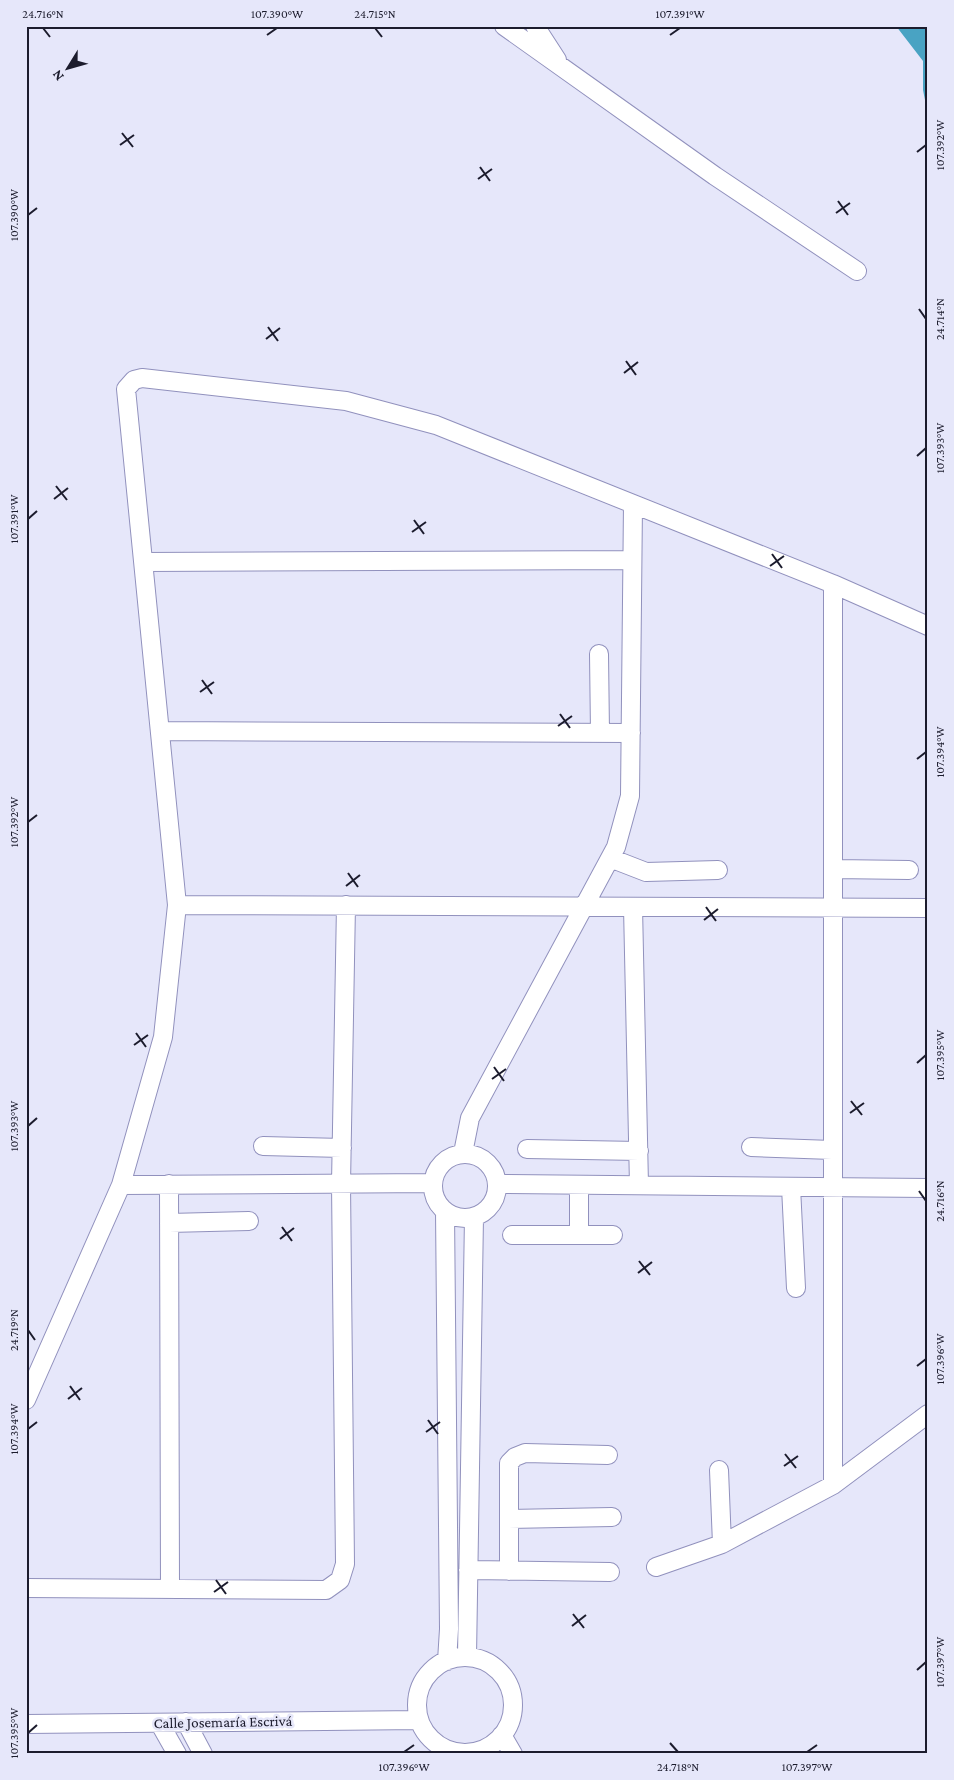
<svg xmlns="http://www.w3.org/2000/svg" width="954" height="1780" font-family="'Crimson Pro',serif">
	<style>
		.water { fill: #49a3c3 }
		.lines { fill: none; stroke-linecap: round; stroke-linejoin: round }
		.minor-casing { stroke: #9191bd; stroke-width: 20 }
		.minor { stroke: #fff; stroke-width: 18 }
		.ticks { fill: none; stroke: #1c1c2d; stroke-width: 2 }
		.labels { text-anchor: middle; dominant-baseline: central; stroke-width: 5; stroke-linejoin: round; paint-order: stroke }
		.street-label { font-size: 15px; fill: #1c1c2d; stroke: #e6e7fa }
		.neatline { fill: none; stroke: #1c1c2d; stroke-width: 2 }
		.ticks-label { font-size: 12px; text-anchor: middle; fill: #1c1c2d }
	</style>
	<rect width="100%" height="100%" fill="#e6e7fa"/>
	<path class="water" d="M 896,26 L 928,26 L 928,115 L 923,90 L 923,61 Z"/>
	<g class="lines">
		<defs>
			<path id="minor" d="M 504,26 L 715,176 L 857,271
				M 535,26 L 557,60
				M 143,562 L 632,560
				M 833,584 L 833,1485
				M 599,654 L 600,733
				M 160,731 L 631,733
				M 610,858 L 646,872 L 718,870
				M 834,869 L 909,870
				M 177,905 L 928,908
				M 633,907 L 639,1185
				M 263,1146 L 342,1148
				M 751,1147 L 832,1150
				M 527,1149 L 639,1151
				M 463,1153 L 470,1118 L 616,847 L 630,796 L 633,504
				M433 1186a32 32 0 1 1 64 0a32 32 0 1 1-64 0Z
				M 169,1184 L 170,1589
				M 497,1184 L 928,1188
				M 121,1185 L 432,1183
				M 791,1187 L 796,1288
				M 445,1211 L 449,1629 L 447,1661
				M 169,1223 L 249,1221
				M 579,1234 L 579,1185
				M 512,1235 L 613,1235
				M 26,1400 L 121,1185 L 163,1037 L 177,905 L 126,389 L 134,380 L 142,378 L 346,401 L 436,425 L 833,584 L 928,626
				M 719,1470 L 722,1544
				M 509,1519 L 612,1517
				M 656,1567 L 722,1544 L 833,1485 L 928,1414
				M 468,1570 L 610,1572
				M 509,1571 L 509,1463 L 515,1457 L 525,1453 L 608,1455
				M 26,1588 L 326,1590 L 340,1580 L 345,1564 L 341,1184 L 346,905
				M 467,1657 L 474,1217
				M417 1705a48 48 0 1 1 96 0a48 48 0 1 1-96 0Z
				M 186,1722 L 203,1754
				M 26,1724 L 419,1720
				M 160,1724 L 177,1754
				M 502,1735 L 513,1754"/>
		</defs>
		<use href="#minor" class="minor-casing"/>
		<use href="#minor" class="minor"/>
	</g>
	<path class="ticks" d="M 43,28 L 50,37M 375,28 L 382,37M 267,35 L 277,28M 670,35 L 680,28M 122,133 L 133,147M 120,145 L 134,135M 917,152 L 926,145M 480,167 L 490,181M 478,179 L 492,169M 838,201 L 848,215M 836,213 L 850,203M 28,215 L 37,208M 919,309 L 926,319M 268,327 L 278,341M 266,339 L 280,328M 626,361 L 636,375M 624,373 L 638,362M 917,456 L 926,448M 56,486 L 67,500M 54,499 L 68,488M 28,519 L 37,511M 414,520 L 424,534M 412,532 L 426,522M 772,554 L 782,568M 770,566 L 784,556M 202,680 L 212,694M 200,692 L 214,682M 560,714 L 570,728M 558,726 L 572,716M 917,759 L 926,752M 28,822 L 37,815M 348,873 L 358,887M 346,886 L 360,875M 706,907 L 716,921M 704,920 L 718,909M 136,1033 L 146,1047M 134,1045 L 148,1035M 917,1063 L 926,1055M 494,1067 L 504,1081M 492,1079 L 506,1069M 851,1101 L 862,1115M 850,1113 L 864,1103M 28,1126 L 37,1118M 919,1191 L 926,1201M 282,1227 L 292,1241M 280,1239 L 294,1228M 639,1261 L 650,1275M 638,1273 L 652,1262M 28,1330 L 35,1340M 917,1366 L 926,1359M 70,1386 L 80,1400M 68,1399 L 82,1388M 428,1420 L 438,1434M 28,1429 L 37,1422M 426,1432 L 440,1422M 785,1454 L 796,1468M 784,1466 L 798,1456M 216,1580 L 226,1594M 214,1592 L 228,1582M 573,1614 L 584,1628M 572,1626 L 586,1615M 917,1670 L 926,1662M 28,1733 L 37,1725M 670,1743 L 678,1752M 404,1752 L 414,1745M 807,1752 L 817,1745"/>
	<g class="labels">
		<g class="street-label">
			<text transform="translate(223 1722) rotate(-1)">Calle Josemaría Escrivá</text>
		</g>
	</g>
	<rect width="954" height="1780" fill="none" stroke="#e6e7fa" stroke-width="55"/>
	<g transform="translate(68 68) rotate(233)" stroke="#e6e7fa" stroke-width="4" paint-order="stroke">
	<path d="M0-4L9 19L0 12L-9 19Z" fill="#1c1c2d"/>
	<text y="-8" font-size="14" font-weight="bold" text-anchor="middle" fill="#1c1c2d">N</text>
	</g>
	<rect x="28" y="28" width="898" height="1724" class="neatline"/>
	<g class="ticks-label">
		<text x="43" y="18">24.716°N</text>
		<text x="277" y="18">107.390°W</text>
		<text x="375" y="18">24.715°N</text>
		<text x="680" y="18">107.391°W</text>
		<text transform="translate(940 145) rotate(-90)" y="4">107.392°W</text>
		<text transform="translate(14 215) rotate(-90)" y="4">107.390°W</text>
		<text transform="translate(940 319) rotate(-90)" y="4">24.714°N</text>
		<text transform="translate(940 448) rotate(-90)" y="4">107.393°W</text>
		<text transform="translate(14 519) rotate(-90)" y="4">107.391°W</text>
		<text transform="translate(940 752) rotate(-90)" y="4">107.394°W</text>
		<text transform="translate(14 822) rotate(-90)" y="4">107.392°W</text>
		<text transform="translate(940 1055) rotate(-90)" y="4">107.395°W</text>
		<text transform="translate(14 1126) rotate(-90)" y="4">107.393°W</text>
		<text transform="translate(940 1201) rotate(-90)" y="4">24.716°N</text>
		<text transform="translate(14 1330) rotate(-90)" y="4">24.719°N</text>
		<text transform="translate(940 1359) rotate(-90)" y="4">107.396°W</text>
		<text transform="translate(14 1429) rotate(-90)" y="4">107.394°W</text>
		<text transform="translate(940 1662) rotate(-90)" y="4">107.397°W</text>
		<text transform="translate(14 1733) rotate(-90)" y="4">107.395°W</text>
		<text x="404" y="1771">107.396°W</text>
		<text x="678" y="1771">24.718°N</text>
		<text x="807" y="1771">107.397°W</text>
	</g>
</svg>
